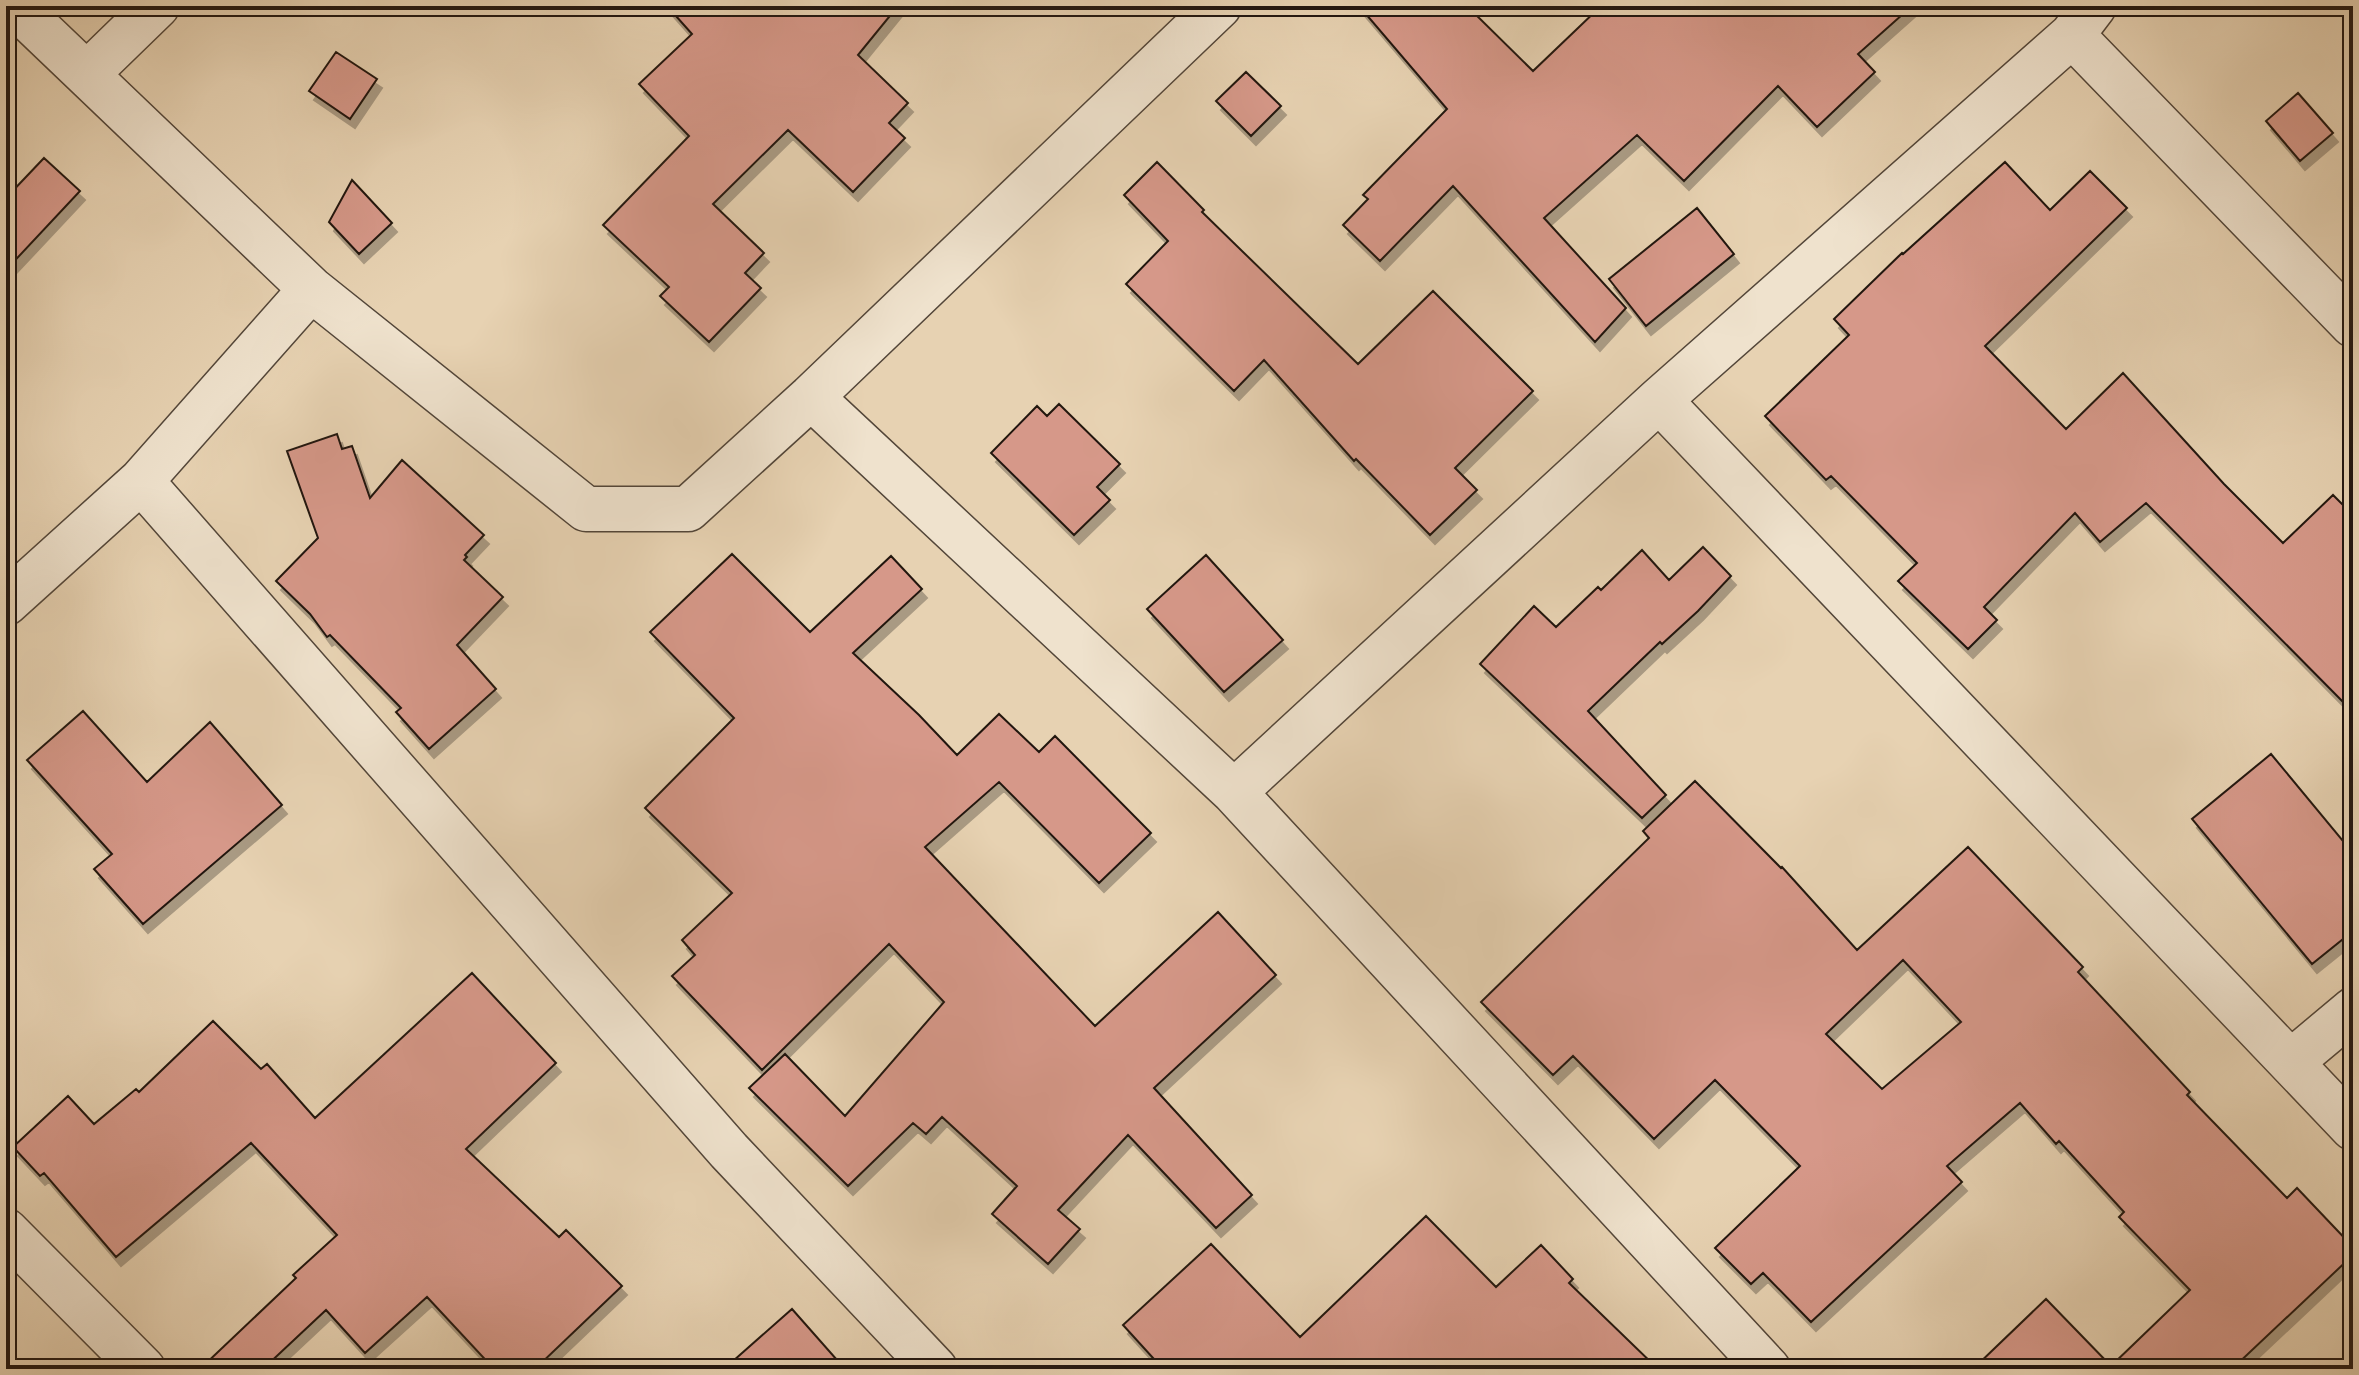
<svg xmlns="http://www.w3.org/2000/svg" width="2359" height="1375" font-family="'IM FELL Double Pica',serif">
	<style>
		.building { fill: #d69889; stroke: #221711; stroke-width: 2; fill-rule: evenodd; filter: url(#shadow) }
		.lines { fill: none; stroke-linecap: round; stroke-linejoin: round }
		.minor-casing { stroke: #534639; stroke-width: 47 }
		.minor { stroke: #efe2cd; stroke-width: 44 }
	</style>
	<defs>
		<filter id="shadow"><feDropShadow dx="5" dy="9" stdDeviation="0" flood-color="#0004"/></filter>
	</defs>
	<rect width="100%" height="100%" fill="#e7d2b2"/>
	<filter id="stains"><feTurbulence type="fractalNoise" baseFrequency=".0025" numOctaves="4"/><feColorMatrix values="0 0 0 0 .2 0 0 0 0 .09 0 0 0 0 .02 0 0 0 .5 -.17"/></filter>
	<radialGradient id="worn" r=".72"><stop offset=".6" stop-color="#630" stop-opacity="0"/><stop offset="1" stop-color="#630" stop-opacity=".3"/></radialGradient>
	<path class="building" d="M 667,6 L 898,6 L 858,55 L 908,103 L 889,123 L 905,138 L 853,192 L 788,130 L 713,204 L 764,253 L 745,273 L 761,288 L 709,342 L 660,296 L 669,287 L 603,225 L 689,136 L 639,84 L 692,34 Z
		M 1359,6 L 1467,6 L 1533,71 L 1601,6 L 1912,6 L 1858,54 L 1875,72 L 1817,127 L 1778,86 L 1684,181 L 1637,135 L 1544,218 L 1626,308 L 1595,342 L 1453,186 L 1380,261 L 1343,225 L 1368,199 L 1363,195 L 1447,109 Z
		M 336,52 L 377,79 L 350,119 L 309,91 Z
		M 1246,72 L 1281,106 L 1251,136 L 1216,101 Z
		M 2298,93 L 2333,133 L 2300,161 L 2266,121 Z
		M 44,158 L 80,191 L 6,270 L 6,198 Z
		M 1157,162 L 1204,210 L 1202,212 L 1358,364 L 1433,291 L 1533,391 L 1455,468 L 1477,490 L 1430,535 L 1356,459 L 1354,461 L 1264,360 L 1234,391 L 1126,284 L 1168,241 L 1124,195 Z
		M 2005,162 L 2050,210 L 2090,171 L 2127,208 L 1985,346 L 2066,429 L 2123,373 L 2224,484 L 2283,543 L 2333,495 L 2353,515 L 2353,712 L 2146,503 L 2100,542 L 2075,513 L 1984,607 L 1997,620 L 1968,649 L 1898,581 L 1917,563 L 1831,476 L 1826,480 L 1765,416 L 1849,335 L 1834,319 L 1902,253 L 1903,254 Z
		M 352,180 L 392,223 L 359,254 L 329,222 Z
		M 1697,208 L 1734,254 L 1646,326 L 1609,279 Z
		M 1059,404 L 1120,464 L 1097,487 L 1110,500 L 1074,535 L 991,453 L 1037,406 L 1047,416 Z
		M 337,434 L 342,449 L 352,446 L 370,498 L 402,460 L 484,535 L 465,555 L 467,557 L 464,560 L 503,597 L 457,645 L 496,689 L 429,749 L 396,712 L 401,708 L 330,635 L 327,637 L 310,614 L 276,581 L 318,538 L 287,451 Z
		M 1703,547 L 1731,576 L 1698,611 L 1662,644 L 1660,642 L 1588,711 L 1666,795 L 1642,818 L 1480,664 L 1534,606 L 1556,627 L 1598,587 L 1601,590 L 1642,550 L 1669,580 Z
		M 732,554 L 810,632 L 891,556 L 922,589 L 853,653 L 919,715 L 957,755 L 999,714 L 1039,752 L 1055,736 L 1151,833 L 1099,883 L 999,782 L 925,847 L 1095,1026 L 1218,912 L 1276,975 L 1154,1088 L 1252,1195 L 1216,1228 L 1128,1135 L 1058,1210 L 1080,1229 L 1048,1264 L 992,1214 L 1017,1186 L 942,1117 L 926,1134 L 913,1123 L 848,1186 L 749,1088 L 785,1054 L 845,1116 L 944,1002 L 889,944 L 762,1070 L 672,976 L 695,955 L 682,940 L 732,893 L 645,808 L 734,718 L 650,632 Z
		M 1206,555 L 1283,640 L 1224,692 L 1147,609 Z
		M 83,711 L 147,782 L 210,722 L 282,805 L 143,924 L 94,869 L 112,854 L 27,760 Z
		M 2271,754 L 2353,853 L 2353,931 L 2312,964 L 2192,819 Z
		M 1695,781 L 1781,868 L 1782,867 L 1857,950 L 1968,847 L 2083,967 L 2078,972 L 2190,1092 L 2187,1095 L 2287,1198 L 2297,1188 L 2353,1247 L 2353,1255 L 2232,1369 L 1973,1369 L 2046,1299 L 2111,1366 L 2190,1290 L 2119,1217 L 2124,1212 L 2059,1141 L 2056,1144 L 2020,1103 L 1947,1166 L 1962,1182 L 1811,1322 L 1763,1273 L 1751,1284 L 1715,1248 L 1800,1166 L 1715,1080 L 1654,1139 L 1573,1056 L 1553,1075 L 1481,1002 L 1649,838 L 1643,831 ZM 1903,960 L 1961,1022 L 1882,1089 L 1826,1034 Z
		M 472,973 L 556,1063 L 466,1149 L 559,1237 L 566,1230 L 622,1286 L 535,1369 L 494,1369 L 427,1297 L 365,1353 L 326,1310 L 263,1369 L 200,1369 L 296,1278 L 293,1275 L 337,1235 L 251,1143 L 116,1257 L 44,1173 L 40,1176 L 13,1147 L 68,1096 L 94,1124 L 136,1089 L 139,1092 L 213,1021 L 261,1069 L 267,1064 L 315,1118 Z
		M 1426,1216 L 1496,1287 L 1541,1245 L 1573,1279 L 1569,1283 L 1658,1369 L 1163,1369 L 1123,1325 L 1211,1244 L 1300,1337 Z
		M 792,1309 L 845,1369 L 724,1369 Z"/>
	<g class="lines">
		<defs>
			<path id="minor" d="M 15,6 L 311,289 L 586,509 L 688,509 L 811,397 L 1219,6
				M 2072,35 L 2353,325
				M 88,73 L 157,6
				M 811,397 L 1234,792 L 1768,1369
				M 1659,400 L 2353,1128
				M 141,481 L 729,1151 L 935,1369
				M 6,603 L 141,481 L 311,289
				M 1234,792 L 1659,400 L 2072,35 L 2094,6
				M 2291,1062 L 2353,1010
				M 6,1231 L 143,1369"/>
		</defs>
		<use href="#minor" class="minor-casing"/>
		<use href="#minor" class="minor"/>
	</g>
	<rect width="2359" height="1375" fill="none" stroke="#e7d2b2" stroke-width="32"/>
	<rect x="8" y="8" width="2343" height="1359" fill="none" stroke="#221711" stroke-width="4"/>
	<rect x="16" y="16" width="2327" height="1343" fill="none" stroke="#221711" stroke-width="2"/>
	<rect width="100%" height="100%" filter="url(#stains)"/>
	<rect width="100%" height="100%" fill="url(#worn)"/>
</svg>
